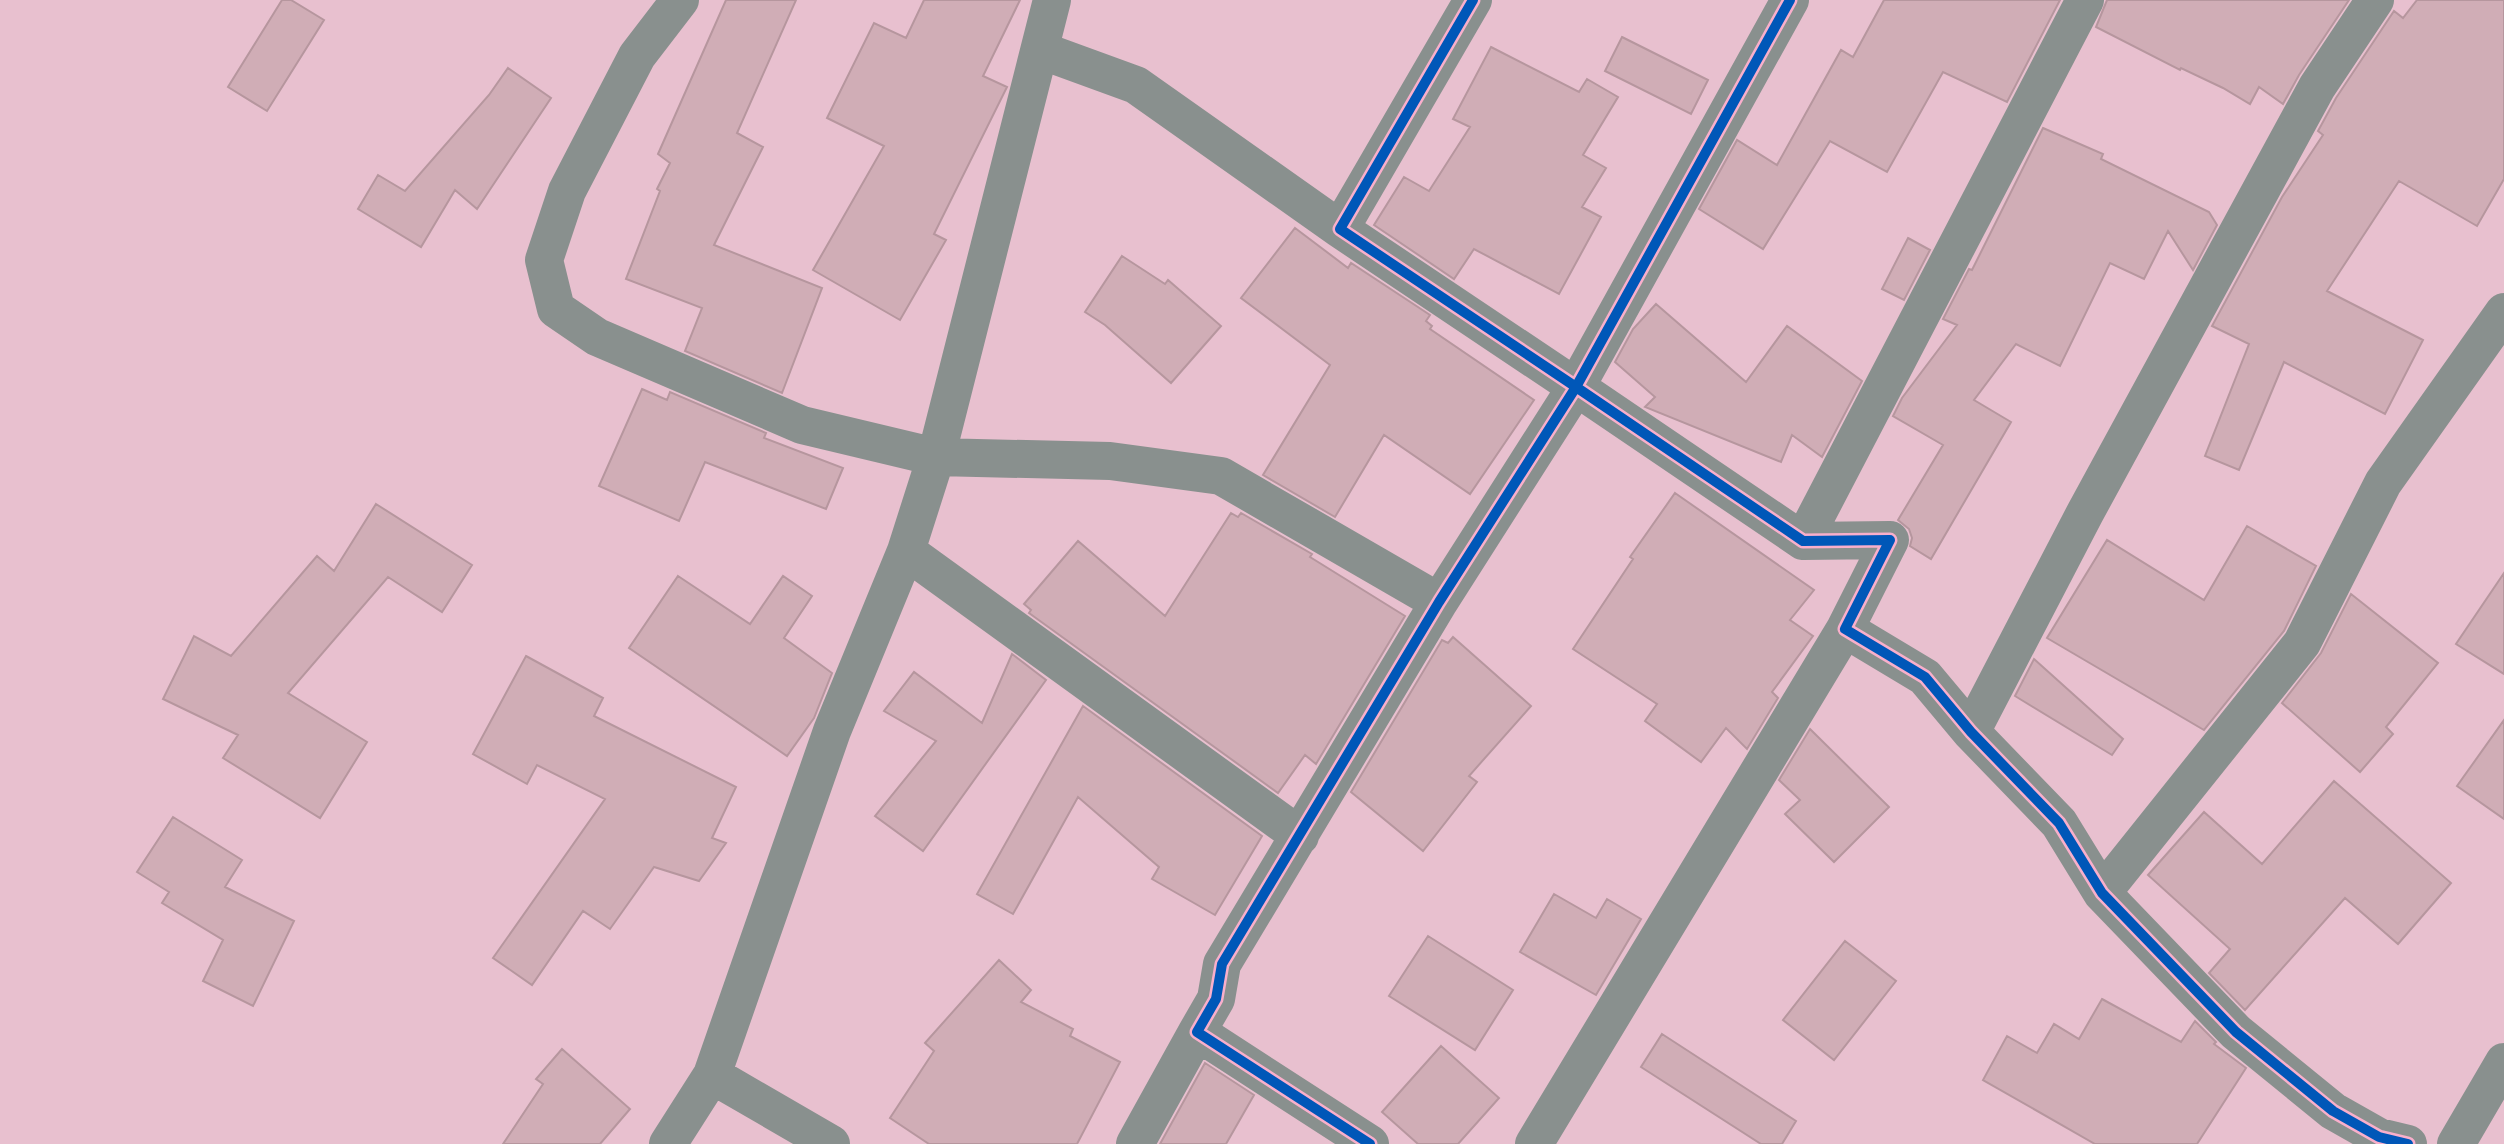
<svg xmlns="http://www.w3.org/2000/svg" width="2504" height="1144" font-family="'Open Sans',sans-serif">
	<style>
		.building { fill: #d0adb6; stroke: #b6969e; stroke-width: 2 }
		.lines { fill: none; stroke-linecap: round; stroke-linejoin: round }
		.street { stroke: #89908e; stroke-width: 38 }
		.cycleway-casing { stroke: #f9afcb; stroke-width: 15 }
		.cycleway { stroke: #0057b8; stroke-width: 10 }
	</style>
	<rect width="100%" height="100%" fill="#e8c0cf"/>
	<path class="building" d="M 282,0 L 291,0 L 324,20 L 267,111 L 228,87 Z
		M 726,0 L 796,0 L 737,133 L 763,147 L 714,245 L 822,288 L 782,393 L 685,351 L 702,308 L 626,279 L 660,191 L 657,189 L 670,163 L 658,154 Z
		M 924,0 L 1020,0 L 983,76 L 1007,87 L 934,234 L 946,240 L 900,320 L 813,270 L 884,146 L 827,118 L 874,23 L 906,38 Z
		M 1884,0 L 2060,0 L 2007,102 L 1943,72 L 1887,172 L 1830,141 L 1763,249 L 1699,209 L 1737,140 L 1777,165 L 1841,50 L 1853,57 Z
		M 2107,0 L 2349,0 L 2299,75 L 2283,104 L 2259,87 L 2250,104 L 2223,88 L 2181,68 L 2180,70 L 2096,27 Z
		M 2417,0 L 2504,0 L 2504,179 L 2477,226 L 2399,181 L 2327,291 L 2423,340 L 2385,414 L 2284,362 L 2239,470 L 2205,456 L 2249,344 L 2212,326 L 2282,197 L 2323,135 L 2318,131 L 2336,98 L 2394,11 L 2403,18 Z
		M 1622,37 L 1708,80 L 1691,114 L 1605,71 Z
		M 1491,47 L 1579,92 L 1587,79 L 1618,97 L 1583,155 L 1606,168 L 1582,207 L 1601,217 L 1559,294 L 1474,249 L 1454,279 L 1374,225 L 1404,177 L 1429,191 L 1470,127 L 1453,119 Z
		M 508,68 L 551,98 L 477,209 L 455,190 L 421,247 L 358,209 L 378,175 L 405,191 L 489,95 Z
		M 2043,128 L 2103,154 L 2101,159 L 2209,212 L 2217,225 L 2193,270 L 2168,231 L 2144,279 L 2110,263 L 2060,366 L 2016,344 L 1974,400 L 2011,422 L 1931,559 L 1910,546 L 1912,538 L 1909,529 L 1898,520 L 1943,445 L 1893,416 L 1902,398 L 1957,325 L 1943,319 L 1969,269 L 1972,270 Z
		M 1295,228 L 1348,268 L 1351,263 L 1430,315 L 1426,321 L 1432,326 L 1430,329 L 1534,400 L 1470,494 L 1384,435 L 1335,517 L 1263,475 L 1330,365 L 1241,298 Z
		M 1908,238 L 1930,250 L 1904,300 L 1882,289 Z
		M 1122,256 L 1165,284 L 1168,280 L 1221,326 L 1171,383 L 1105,325 L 1085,312 Z
		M 1656,304 L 1746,382 L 1787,326 L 1862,381 L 1822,457 L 1792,435 L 1781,462 L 1645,407 L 1655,397 L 1615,362 L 1633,329 Z
		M 642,389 L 667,400 L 670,392 L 766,433 L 764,438 L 843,468 L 826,509 L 705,462 L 679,521 L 599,486 Z
		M 1675,493 L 1814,590 L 1790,620 L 1813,636 L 1772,692 L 1778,698 L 1747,749 L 1726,728 L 1701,762 L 1645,721 L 1657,704 L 1573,649 L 1633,559 L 1630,557 Z
		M 376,504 L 472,565 L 442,612 L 388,577 L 288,693 L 367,742 L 320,818 L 223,758 L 238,735 L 163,699 L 194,636 L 231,656 L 317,556 L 334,571 Z
		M 1231,513 L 1238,517 L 1241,513 L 1312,554 L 1310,557 L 1405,616 L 1316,764 L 1305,755 L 1278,793 L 1029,613 L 1031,610 L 1024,604 L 1078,541 L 1165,616 Z
		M 2247,526 L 2316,566 L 2284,631 L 2204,730 L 2047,638 L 2107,540 L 2204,600 Z
		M 2504,573 L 2504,674 L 2456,644 Z
		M 678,576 L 750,624 L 783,576 L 812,596 L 784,638 L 832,673 L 814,718 L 787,756 L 629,648 Z
		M 2351,594 L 2438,663 L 2386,727 L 2393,734 L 2360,772 L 2282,703 L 2321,653 Z
		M 1453,637 L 1531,706 L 1469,776 L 1477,782 L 1423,851 L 1351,792 L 1442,640 L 1448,643 Z
		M 1012,654 L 1046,680 L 923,851 L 875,816 L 936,741 L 884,711 L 914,672 L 982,723 Z
		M 526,656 L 603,698 L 594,716 L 736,787 L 712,838 L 726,843 L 699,881 L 654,867 L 610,929 L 583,911 L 532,985 L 493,958 L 605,799 L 537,765 L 527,784 L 473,754 Z
		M 2034,659 L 2123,739 L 2112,755 L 2015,696 Z
		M 1083,706 L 1262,836 L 1215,915 L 1152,879 L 1159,867 L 1078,797 L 1013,914 L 977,894 Z
		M 2504,720 L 2504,819 L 2457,786 Z
		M 1810,729 L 1889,807 L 1834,862 L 1785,814 L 1800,800 L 1779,780 Z
		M 2334,781 L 2451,883 L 2398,944 L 2345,898 L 2245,1010 L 2209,973 L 2230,949 L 2148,875 L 2204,812 L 2262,864 Z
		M 173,817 L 242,860 L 225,887 L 294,921 L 253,1006 L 203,981 L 223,940 L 162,903 L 169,892 L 137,872 Z
		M 1554,894 L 1596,918 L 1607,899 L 1641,919 L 1596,995 L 1520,952 Z
		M 1428,936 L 1513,990 L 1475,1050 L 1389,996 Z
		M 1845,941 L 1896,981 L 1834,1060 L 1783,1020 Z
		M 999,960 L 1031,990 L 1021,1002 L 1073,1029 L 1070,1036 L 1120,1062 L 1077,1144 L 929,1144 L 890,1118 L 934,1051 L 925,1043 Z
		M 2102,999 L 2181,1042 L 2195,1021 L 2216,1042 L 2214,1044 L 2246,1068 L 2197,1144 L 2095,1144 L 1983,1080 L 2007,1036 L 2037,1053 L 2054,1024 L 2079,1039 Z
		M 1662,1034 L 1796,1121 L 1782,1144 L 1761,1144 L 1641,1067 Z
		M 1441,1046 L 1499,1098 L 1458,1144 L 1418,1144 L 1382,1112 Z
		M 562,1049 L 630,1109 L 600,1144 L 503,1144 L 543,1084 L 536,1079 Z
		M 1205,1063 L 1254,1095 L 1226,1144 L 1160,1144 Z"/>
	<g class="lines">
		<path class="street" d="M 680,0 L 637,56 L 567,191 L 544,260 L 556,309 L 597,337 L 802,425 L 936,457 L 1110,461 L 1221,476 L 1439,602
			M 1790,0 L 1576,387 L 1803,541 L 1890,540 L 1845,629 L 1925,677 L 1971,732 L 2059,823 L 2102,893 L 2236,1032 L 2333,1111 L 2379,1137 L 2408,1144
			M 1040,50 L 1136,85 L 1340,229
			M 1803,541 L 2085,0
			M 906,551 L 1300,836
			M 1971,732 L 2085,513 L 2317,87 L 2375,0
			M 2102,893 L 2302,643 L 2383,483 L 2504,312
			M 712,1075 L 831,1144
			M 668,1144 L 712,1075 L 832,731 L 906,551 L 936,457 L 1052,0
			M 1135,1144 L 1197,1032
			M 1370,1144 L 1197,1032 L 1216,999 L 1222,964 L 1439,602 L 1576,387 L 1340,229 L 1473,0
			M 1534,1144 L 1845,629
			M 2456,1144 L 2504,1062"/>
		<defs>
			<path id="cycleway" d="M 1790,0 L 1576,387 L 1803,541 L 1890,540 L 1845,629 L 1925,677 L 1971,732 L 2059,823 L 2102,893 L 2236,1032 L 2333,1111 L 2379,1137 L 2408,1144
				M 1370,1144 L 1197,1032 L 1216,999 L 1222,964 L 1439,602 L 1576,387 L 1340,229 L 1473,0"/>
		</defs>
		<use href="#cycleway" class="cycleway-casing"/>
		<use href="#cycleway" class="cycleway"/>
	</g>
</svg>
